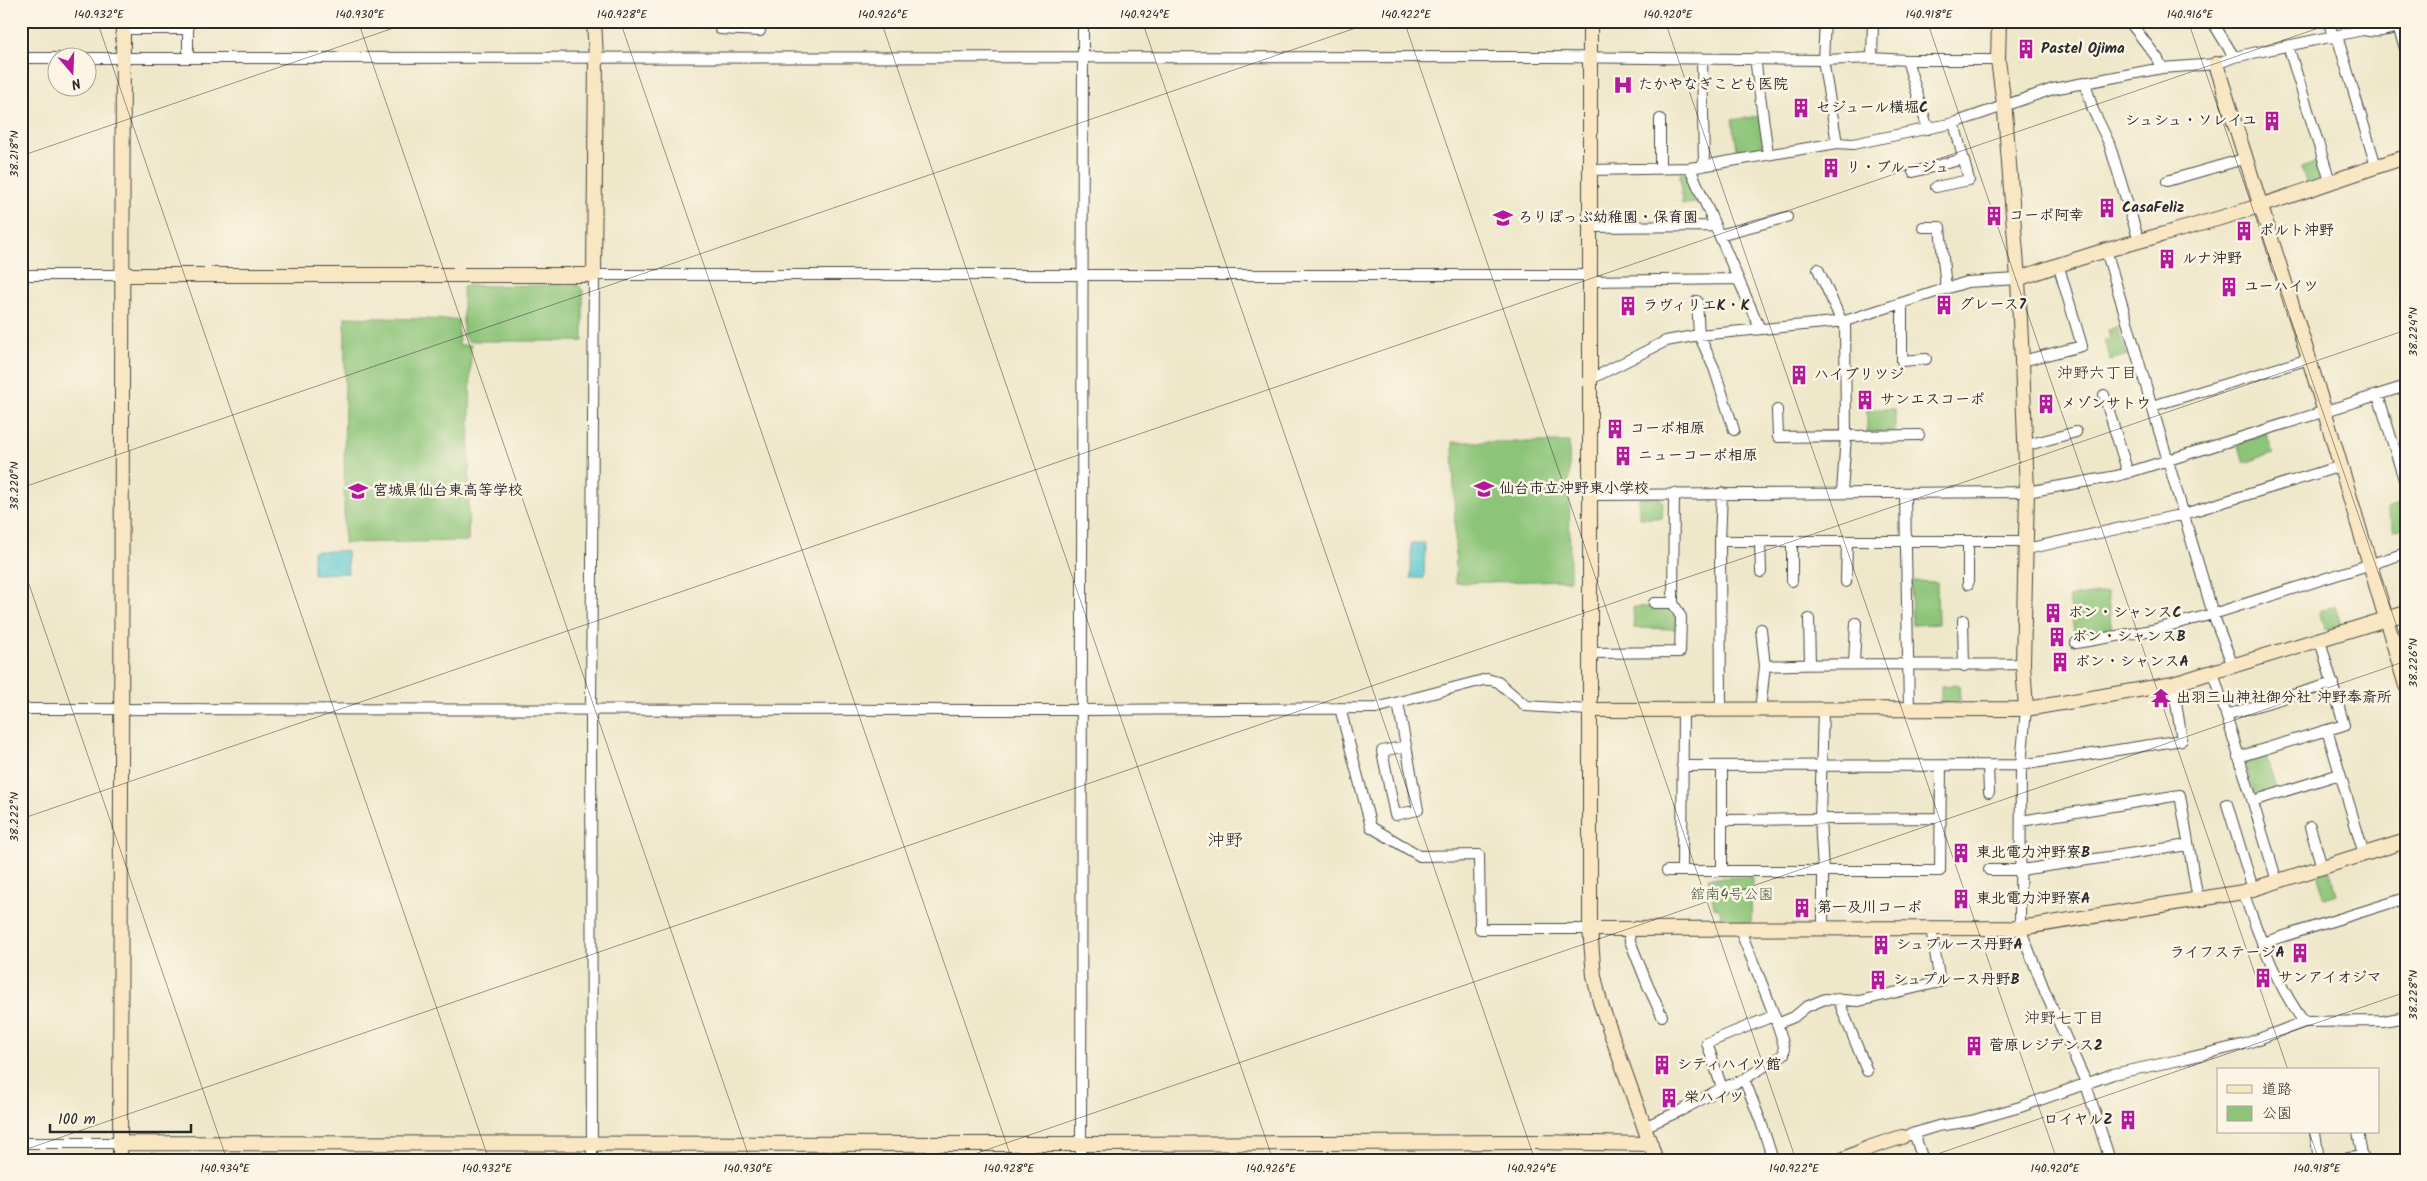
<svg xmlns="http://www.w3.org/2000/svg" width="2427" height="1181" font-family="Kalam,'Klee One',sans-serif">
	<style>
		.green { fill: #8cc478; stroke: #5c7852 }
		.water { fill: #5bc8d1; stroke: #437a7e }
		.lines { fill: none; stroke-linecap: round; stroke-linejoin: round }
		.street-casing { stroke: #484743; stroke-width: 12 }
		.secondary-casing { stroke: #484743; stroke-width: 16 }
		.street { stroke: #fff; stroke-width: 10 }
		.secondary { stroke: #f9e7c3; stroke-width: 14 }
		.ticks { fill: none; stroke: #2b2b2b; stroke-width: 1; stroke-opacity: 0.45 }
		.labels { text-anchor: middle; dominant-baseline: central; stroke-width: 5; stroke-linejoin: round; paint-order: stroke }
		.poi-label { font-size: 15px; font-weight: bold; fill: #2b2b2b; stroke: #fcf5e5; text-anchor: start }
		.park-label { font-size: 15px; fill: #485942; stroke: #fcf5e5 }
		.neighbourhood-label { font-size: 16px; fill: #2b2b2b; stroke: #fcf5e5 }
		.quarter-label { font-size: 18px; fill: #2b2b2b; stroke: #fcf5e5 }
		.neatline { fill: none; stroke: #2b2b2b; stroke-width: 2 }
		.ticks-label { font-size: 12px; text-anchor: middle; fill: #2b2b2b }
	</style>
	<rect width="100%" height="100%" fill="#fcf5e5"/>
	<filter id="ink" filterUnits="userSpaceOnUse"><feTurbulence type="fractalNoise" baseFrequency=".02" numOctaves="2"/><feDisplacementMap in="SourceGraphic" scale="10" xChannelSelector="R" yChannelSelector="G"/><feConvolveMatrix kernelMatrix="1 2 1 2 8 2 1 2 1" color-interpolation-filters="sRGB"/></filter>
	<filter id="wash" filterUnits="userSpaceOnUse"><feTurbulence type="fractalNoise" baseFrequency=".0096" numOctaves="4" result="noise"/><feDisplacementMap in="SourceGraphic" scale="20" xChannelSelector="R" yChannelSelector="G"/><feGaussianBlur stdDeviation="1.12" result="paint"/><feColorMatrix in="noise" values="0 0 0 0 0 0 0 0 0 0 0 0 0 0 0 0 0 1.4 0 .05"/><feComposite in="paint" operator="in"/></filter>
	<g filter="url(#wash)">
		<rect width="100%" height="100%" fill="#eee7c9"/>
		<path class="green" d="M 1759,116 L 1764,141 L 1761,150 L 1738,153 L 1732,120 Z
			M 2320,161 L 2325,178 L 2307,184 L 2301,168 Z
			M 1686,173 L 1701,203 L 1682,204 L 1680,174 Z
			M 579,285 L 583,291 L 583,341 L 467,341 L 463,335 L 463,286 Z
			M 345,317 L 458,320 L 459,345 L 471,345 L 468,541 L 344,543 Z
			M 2117,327 L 2127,355 L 2111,360 L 2104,341 L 2110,339 L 2108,330 Z
			M 1867,409 L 1895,409 L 1895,432 L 1867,432 Z
			M 2266,433 L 2273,453 L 2244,463 L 2237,443 Z
			M 1453,442 L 1569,442 L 1570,580 L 1456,583 Z
			M 1659,497 L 1663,503 L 1662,518 L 1639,518 L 1639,498 Z
			M 2406,503 L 2406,527 L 2394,531 L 2387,509 Z
			M 1911,581 L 1937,582 L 1938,624 L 1912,625 Z
			M 2107,592 L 2112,633 L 2075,639 L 2069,597 Z
			M 1669,606 L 1676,616 L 1676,629 L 1634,628 L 1633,607 Z
			M 2335,606 L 2341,625 L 2325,630 L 2319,611 Z
			M 1959,685 L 1960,702 L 1941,702 L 1941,686 Z
			M 2265,752 L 2276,789 L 2255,796 L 2243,759 Z
			M 2329,869 L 2336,894 L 2325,898 L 2317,874 Z
			M 1752,877 L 1751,923 L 1721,923 L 1720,909 L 1714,907 L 1708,878 Z"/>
		<path class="water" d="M 1411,543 L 1425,543 L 1424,578 L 1411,578 Z
			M 313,551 L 347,551 L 348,573 L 313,574 Z"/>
	</g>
	<g filter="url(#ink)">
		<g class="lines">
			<defs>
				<path id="street" d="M 720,21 L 720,29 L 760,31 L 760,21
					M 1825,21 L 1823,60 L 1837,143
					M 2129,21 L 2158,59 L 2162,68
					M 2212,21 L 2234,57
					M 2329,21 L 2333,38
					M 2398,27 L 2406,51
					M 123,29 L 188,29 L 188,58
					M 2337,36 L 2376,166
					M 2288,46 L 2330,181
					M 21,58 L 58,58
					M 88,58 L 1553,57 L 1823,60 L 1872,58 L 1907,60 L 1998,60
					M 1755,58 L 1768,154
					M 1872,58 L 1873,21
					M 1702,59 L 1704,164
					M 1907,60 L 1928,129
					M 2085,82 L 2093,110 L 2109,143 L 2139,241
					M 1660,119 L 1660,169
					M 1690,168 L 1760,329
					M 1591,170 L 1690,168 L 1837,143 L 1853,144 L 1954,123 L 2053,89 L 2162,68 L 2216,64 L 2234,57 L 2363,30 C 2378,34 2391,29 2406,25
					M 1913,172 L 1963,159
					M 2167,181 L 2247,158
					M 1936,187 L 1969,180 L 1954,123
					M 1590,227 L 1714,226
					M 1923,227 L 1940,227 L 1946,289
					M 1719,235 L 1787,217
					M 2106,250 L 2213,614 L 2233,666
					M 1818,269 L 1841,320
					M 21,275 L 123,275
					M 1589,281 L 1738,279
					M 1697,301 L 1699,335 L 1714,368 L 1734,430
					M 1902,303 L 1902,361 L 1926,359
					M 2022,361 L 2082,346 L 2058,264
					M 1589,380 L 1666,341 L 1699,335 L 1845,321 L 1967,282 L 2018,279
					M 2104,395 L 2128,473
					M 2378,395 L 2406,486
					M 2152,406 L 2309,359
					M 1777,410 L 1778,437 L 1919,435
					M 2024,446 L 2076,432
					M 1842,492 L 1846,436 L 1845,321
					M 1589,495 L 2027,492 L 2117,476 L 2406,386
					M 1905,495 L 1909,710
					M 1720,541 L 2027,541
					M 1760,542 L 1761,572
					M 2027,549 L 2184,514 L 2341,466
					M 1792,581 L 1792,541
					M 1846,582 L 1847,542
					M 1968,584 L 1968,541
					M 1654,603 L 1673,603
					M 1809,619 L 1810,664
					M 1963,620 L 1964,666
					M 2320,640 L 2344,725 L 2327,730
					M 2076,643 L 2152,630 L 2213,614 L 2406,553
					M 1590,653 L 1680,652 L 1681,617 L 1673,603 L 1674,493
					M 1854,663 L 1856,623
					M 1765,666 C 1851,662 1937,666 2023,664
					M 2213,672 L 2277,881
					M 1398,703 L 1418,810 L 1395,815 L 1382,751 L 1406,746
					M 1340,708 L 1371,827 L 1420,856 L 1479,855 L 1480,929 L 1590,929
					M 21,709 L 1081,710 L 1376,708 L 1487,679 L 1498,682 L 1526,706 L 1589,710
					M 1721,709 L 1720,541 L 1722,493
					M 1823,709 L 1820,819 L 1823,871 L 1823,929
					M 2026,709 L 2021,765 L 2020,928 L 2046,994 L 2084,1078 L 2110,1160
					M 1760,710 L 1765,666 L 1761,629
					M 2226,715 L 2333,683
					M 2238,757 L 2327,730 L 2364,854
					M 1682,766 L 2021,765 L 2182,740 L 2173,684
					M 1988,766 L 1989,792
					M 2253,801 L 2340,774
					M 2227,804 L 2253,889
					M 1723,820 L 1940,818
					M 2021,821 L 2180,795 L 2198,900
					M 2310,827 L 2322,867
					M 1989,870 L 2021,870 L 2188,845
					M 1667,871 L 1940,871 L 1941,766
					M 1682,871 L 1683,709
					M 1722,871 L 1722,766
					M 2243,892 C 2260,937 2275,983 2304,1022
					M 1628,929 L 1630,941 L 1648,986 L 1662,1016
					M 2262,943 L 2406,898
					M 1838,999 L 1867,1071
					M 1777,1024 L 1794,1017 L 1806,1007 L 1825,999 L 1859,1001 L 1940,982 L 1931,928
					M 1744,1079 L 1761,1122 L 1773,1160
					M 1722,1088 L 1707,1043 L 1773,1016
					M 1644,1127 L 1682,1110 L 1722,1088 L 1741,1081 L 1784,1054 C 1788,1041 1747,949 1740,930
					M 2315,1132 L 2319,1160
					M 2358,1132 L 2363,1160
					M 1914,1133 L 1923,1160
					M 1902,1137 L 1938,1126 L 1971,1121 L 2020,1107 L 2113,1074 L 2184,1059 L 2245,1044 L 2304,1022 L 2383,1021 L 2406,1017
					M 21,1143 L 120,1143
					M 592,1160 L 591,710 L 594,275 L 1589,275
					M 1081,1160 L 1083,21
					M 2336,1160 L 2363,1156"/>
				<path id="secondary" d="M 1590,21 L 1590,929 L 1594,976 L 1600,1002 L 1656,1160
					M 1999,21 L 1998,60 L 2005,112 L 2018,279 L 2022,361 L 2027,492 L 2023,664 L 2026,709
					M 2216,64 L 2309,359 L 2406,686
					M 123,275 L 594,275 L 596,58 L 594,21
					M 2018,279 C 2098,249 2181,232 2262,205 C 2310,190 2357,172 2406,157
					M 1589,710 L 2026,709 L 2173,684 L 2406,613
					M 1590,929 L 2020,928 L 2243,892 L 2406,841
					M 120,1143 L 1081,1144 L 1534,1142 L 1651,1144
					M 120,1160 L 123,21
					M 1842,1160 L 1868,1148 L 1902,1137"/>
			</defs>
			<use href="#street" class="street-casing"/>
			<use href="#secondary" class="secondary-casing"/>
			<use href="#street" class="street"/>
			<use href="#secondary" class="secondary"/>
		</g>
	</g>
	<path class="ticks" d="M 97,21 L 489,1160M 358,21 L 750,1160M 620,21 L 1012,1160M 881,21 L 1273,1160M 1142,21 L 1535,1160M 1404,21 L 1796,1160M 1665,21 L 2057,1160M 1927,21 L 2288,1070M 2188,21 L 2406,653M 21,156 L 414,21M 21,488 L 1376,21M 21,561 L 227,1160M 21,819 L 2339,21M 2309,1132 L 2319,1160M 21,1151 L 2406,330M 957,1160 L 2406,661M 1920,1160 L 2406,992"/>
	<defs>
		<symbol id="building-bare" viewBox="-9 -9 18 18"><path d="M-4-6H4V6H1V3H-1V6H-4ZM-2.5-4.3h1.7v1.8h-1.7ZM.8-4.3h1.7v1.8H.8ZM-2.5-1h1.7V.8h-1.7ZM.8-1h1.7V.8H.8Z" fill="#b5179e" stroke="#fcf5e5" stroke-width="2.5" paint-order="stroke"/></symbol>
		<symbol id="hospital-bare" viewBox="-9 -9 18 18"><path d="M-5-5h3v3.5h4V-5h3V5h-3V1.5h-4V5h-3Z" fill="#b5179e" stroke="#fcf5e5" stroke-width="2.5" paint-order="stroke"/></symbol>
		<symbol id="school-bare" viewBox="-9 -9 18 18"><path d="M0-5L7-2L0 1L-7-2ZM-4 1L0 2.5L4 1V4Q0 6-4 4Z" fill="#b5179e" stroke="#fcf5e5" stroke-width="2.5" paint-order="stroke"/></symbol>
		<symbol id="temple-bare" viewBox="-9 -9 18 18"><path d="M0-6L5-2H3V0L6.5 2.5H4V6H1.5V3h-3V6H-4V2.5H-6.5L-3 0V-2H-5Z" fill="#b5179e" stroke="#fcf5e5" stroke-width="2.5" paint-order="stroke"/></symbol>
	</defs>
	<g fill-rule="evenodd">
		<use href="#building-bare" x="2012" y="35" width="28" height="28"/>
		<use href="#hospital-bare" x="1609" y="71" width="28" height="28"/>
		<use href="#building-bare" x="1787" y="94" width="28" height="28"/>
		<use href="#building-bare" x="2258" y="107" width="28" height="28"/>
		<use href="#building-bare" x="1817" y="154" width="28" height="28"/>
		<use href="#building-bare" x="2093" y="194" width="28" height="28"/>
		<use href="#building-bare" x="1980" y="202" width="28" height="28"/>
		<use href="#school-bare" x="1489" y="204" width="28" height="28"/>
		<use href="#building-bare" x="2230" y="217" width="28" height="28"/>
		<use href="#building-bare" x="2153" y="245" width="28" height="28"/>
		<use href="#building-bare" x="2215" y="273" width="28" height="28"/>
		<use href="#building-bare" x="1930" y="291" width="28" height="28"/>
		<use href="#building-bare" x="1614" y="292" width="28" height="28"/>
		<use href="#building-bare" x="1785" y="361" width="28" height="28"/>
		<use href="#building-bare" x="1851" y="386" width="28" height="28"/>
		<use href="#building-bare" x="2032" y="390" width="28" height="28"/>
		<use href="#building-bare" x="1601" y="415" width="28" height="28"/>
		<use href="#building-bare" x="1609" y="442" width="28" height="28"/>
		<use href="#school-bare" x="1470" y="475" width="28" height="28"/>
		<use href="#school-bare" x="344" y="477" width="28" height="28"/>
		<use href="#building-bare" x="2039" y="599" width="28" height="28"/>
		<use href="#building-bare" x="2043" y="623" width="28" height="28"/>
		<use href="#building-bare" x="2046" y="648" width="28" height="28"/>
		<use href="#temple-bare" x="2147" y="684" width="28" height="28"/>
		<use href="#building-bare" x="1947" y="839" width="28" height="28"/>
		<use href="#building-bare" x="1947" y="885" width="28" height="28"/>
		<use href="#building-bare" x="1788" y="894" width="28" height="28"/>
		<use href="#building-bare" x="1867" y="931" width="28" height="28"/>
		<use href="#building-bare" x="2286" y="939" width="28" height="28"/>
		<use href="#building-bare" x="2249" y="964" width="28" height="28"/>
		<use href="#building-bare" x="1864" y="966" width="28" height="28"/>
		<use href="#building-bare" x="1960" y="1032" width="28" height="28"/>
		<use href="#building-bare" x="1648" y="1051" width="28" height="28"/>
		<use href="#building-bare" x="1655" y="1084" width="28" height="28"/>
		<use href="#building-bare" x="2114" y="1106" width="28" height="28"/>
	</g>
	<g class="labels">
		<g class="poi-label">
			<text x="2041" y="49">Pastel Ojima</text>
			<text x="1638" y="85">たかやなぎこども医院</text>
			<text x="1816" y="108">セジュール横堀C</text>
			<text x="2257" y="121" text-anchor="end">シュシュ・ソレイユ</text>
			<text x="1846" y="168">リ・ブルージュ</text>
			<text x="2122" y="208">CasaFeliz</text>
			<text x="2009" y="216">コーポ阿幸</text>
			<text x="1518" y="218">ろりぽっぷ幼稚園・保育園</text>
			<text x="2259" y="231">ポルト沖野</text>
			<text x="2182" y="259">ルナ沖野</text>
			<text x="2244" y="287">ユーハイツ</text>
			<text x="1959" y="305">グレース7</text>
			<text x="1643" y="306">ラヴィリエK・K</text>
			<text x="1814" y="375">ハイブリツジ</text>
			<text x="1880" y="400">サンエスコーポ</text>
			<text x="2061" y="404">メゾンサトウ</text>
			<text x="1630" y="429">コーポ相原</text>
			<text x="1638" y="456">ニューコーポ相原</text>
			<text x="1499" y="489">仙台市立沖野東小学校</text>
			<text x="373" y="491">宮城県仙台東高等学校</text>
			<text x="2068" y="613">ボン・シャンスC</text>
			<text x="2072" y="637">ボン・シャンスB</text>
			<text x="2075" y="662">ボン・シャンスA</text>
			<text x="2176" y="698">出羽三山神社御分社 沖野奉斎所</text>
			<text x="1976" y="853">東北電力沖野寮B</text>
			<text x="1976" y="899">東北電力沖野寮A</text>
			<text x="1817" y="908">第一及川コーポ</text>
			<text x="1896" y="945">シュプルース丹野A</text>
			<text x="2285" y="953" text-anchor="end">ライフステージA</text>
			<text x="2278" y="978">サンアイオジマ</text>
			<text x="1893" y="980">シュプルース丹野B</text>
			<text x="1989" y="1046">菅原レジデンス2</text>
			<text x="1677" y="1065">シティハイツ館</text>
			<text x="1684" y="1098">栄ハイツ</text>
			<text x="2113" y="1120" text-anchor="end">ロイヤルZ</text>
		</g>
		<g class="park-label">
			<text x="1732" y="895">舘南4号公園</text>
		</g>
		<g class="neighbourhood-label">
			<text x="2097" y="373">沖野六丁目</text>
			<text x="2064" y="1018">沖野七丁目</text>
		</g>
		<g class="quarter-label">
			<text x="1225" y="841">沖野</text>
		</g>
	</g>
	<rect width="2427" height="1181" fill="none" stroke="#fcf5e5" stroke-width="55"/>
	<rect x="2217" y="1068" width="162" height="65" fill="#fcf5e5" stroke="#a8a49b"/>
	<rect x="2227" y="1085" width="25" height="8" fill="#f9e7c3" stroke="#a8a49b"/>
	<text x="2262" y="1094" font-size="15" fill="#2b2b2b">道路</text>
	<rect x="2227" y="1106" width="25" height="15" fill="#8cc478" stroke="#a8a49b"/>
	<text x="2262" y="1118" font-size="15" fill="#2b2b2b">公園</text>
	<g transform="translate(72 72) rotate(161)"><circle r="24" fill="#fcf5e5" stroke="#a8a49b"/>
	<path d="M0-4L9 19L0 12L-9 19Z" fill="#b5179e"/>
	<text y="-8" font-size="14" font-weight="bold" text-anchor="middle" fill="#2b2b2b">N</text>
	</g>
	<path d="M50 1124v8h141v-8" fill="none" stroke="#2b2b2b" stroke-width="2.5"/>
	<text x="58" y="1124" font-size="15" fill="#2b2b2b" stroke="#fcf5e5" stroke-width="4" paint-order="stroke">100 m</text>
	<rect x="28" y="28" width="2372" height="1126" class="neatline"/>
	<g class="ticks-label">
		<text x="99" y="18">140.932°E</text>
		<text x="360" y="18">140.930°E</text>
		<text x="622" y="18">140.928°E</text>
		<text x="883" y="18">140.926°E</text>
		<text x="1145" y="18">140.924°E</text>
		<text x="1406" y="18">140.922°E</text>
		<text x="1668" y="18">140.920°E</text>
		<text x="1929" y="18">140.918°E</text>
		<text x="2190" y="18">140.916°E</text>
		<text transform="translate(14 154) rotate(-90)" y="4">38.218°N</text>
		<text transform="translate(2413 332) rotate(-90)" y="4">38.224°N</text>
		<text transform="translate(14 486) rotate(-90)" y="4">38.220°N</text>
		<text transform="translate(2413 663) rotate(-90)" y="4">38.226°N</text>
		<text transform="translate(14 817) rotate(-90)" y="4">38.222°N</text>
		<text transform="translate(2413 995) rotate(-90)" y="4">38.228°N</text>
		<text x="225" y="1172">140.934°E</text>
		<text x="487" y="1172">140.932°E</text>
		<text x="748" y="1172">140.930°E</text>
		<text x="1009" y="1172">140.928°E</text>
		<text x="1271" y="1172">140.926°E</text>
		<text x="1532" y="1172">140.924°E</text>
		<text x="1794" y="1172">140.922°E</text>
		<text x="2055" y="1172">140.920°E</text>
		<text x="2317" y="1172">140.918°E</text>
	</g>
</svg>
